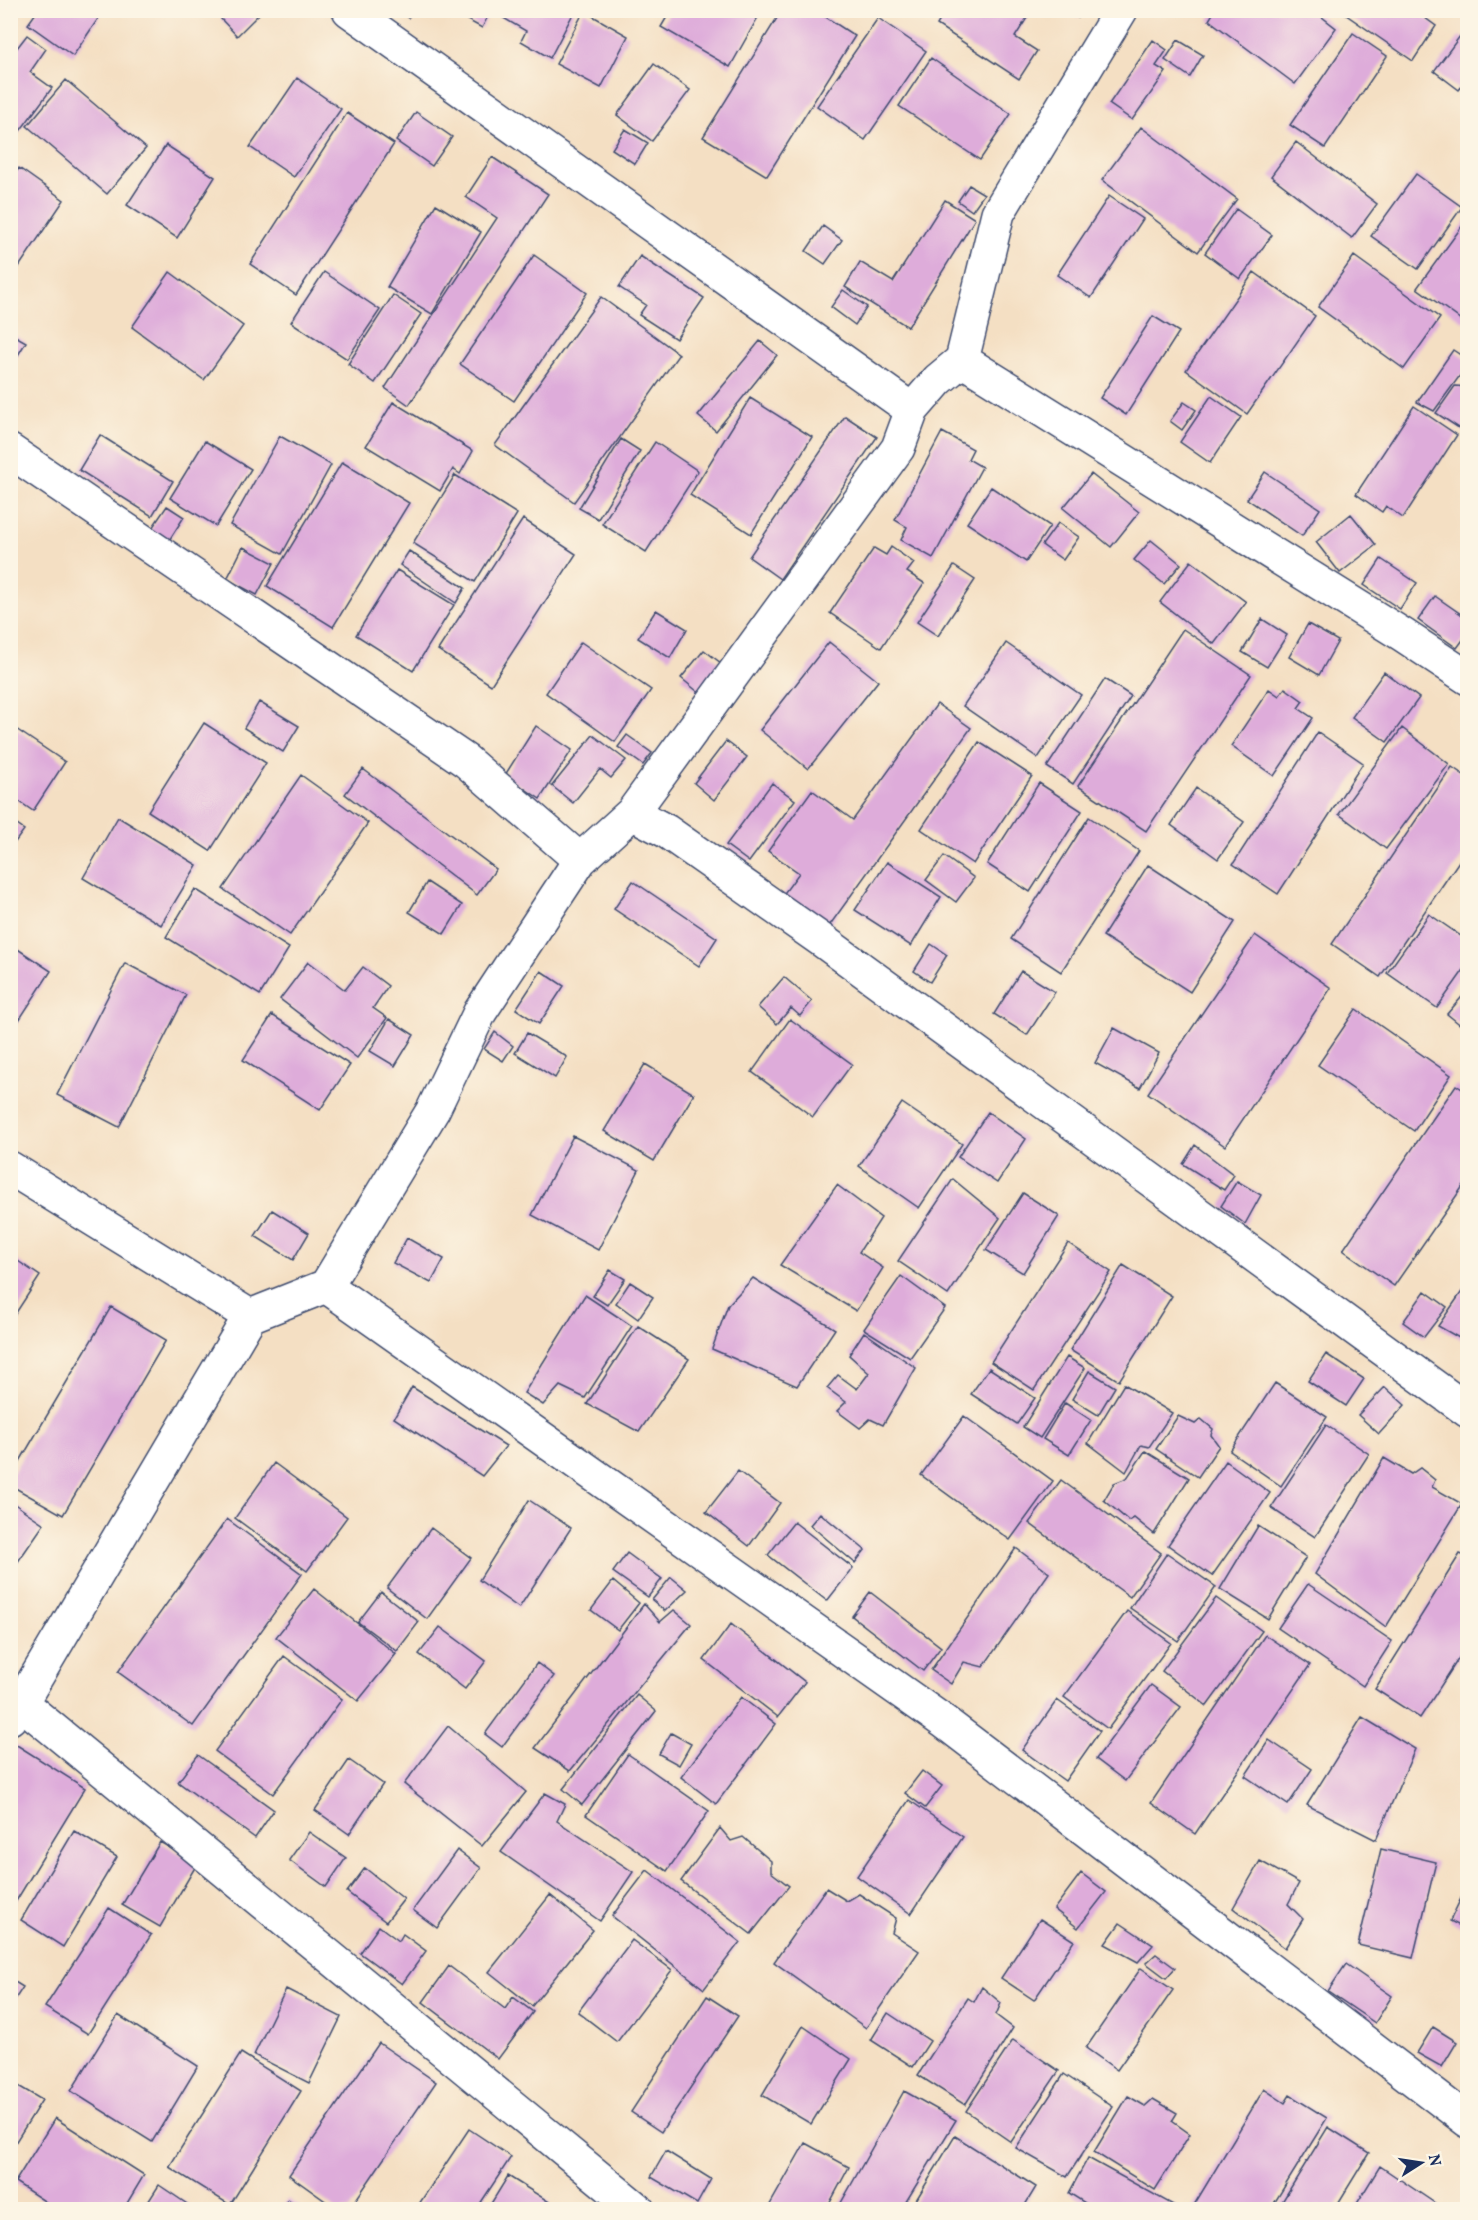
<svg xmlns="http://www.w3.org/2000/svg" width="1478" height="2220" font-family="Vollkorn,serif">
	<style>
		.building { fill: #deacda }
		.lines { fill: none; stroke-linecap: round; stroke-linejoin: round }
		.street-casing { stroke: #3c496d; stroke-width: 36 }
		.street { stroke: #fff; stroke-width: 33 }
	</style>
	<rect width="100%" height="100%" fill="#fcf5e5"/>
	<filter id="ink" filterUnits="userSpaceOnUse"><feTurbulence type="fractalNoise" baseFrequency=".0167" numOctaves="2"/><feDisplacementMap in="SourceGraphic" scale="12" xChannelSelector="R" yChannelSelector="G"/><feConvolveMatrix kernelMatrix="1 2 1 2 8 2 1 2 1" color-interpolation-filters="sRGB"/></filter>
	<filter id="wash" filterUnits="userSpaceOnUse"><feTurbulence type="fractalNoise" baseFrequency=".008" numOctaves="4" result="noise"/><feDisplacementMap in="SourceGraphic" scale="24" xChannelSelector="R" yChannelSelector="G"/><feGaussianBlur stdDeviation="1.35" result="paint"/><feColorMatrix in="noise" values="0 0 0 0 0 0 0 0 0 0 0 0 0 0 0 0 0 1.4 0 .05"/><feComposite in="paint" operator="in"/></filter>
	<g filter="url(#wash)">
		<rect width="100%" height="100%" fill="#f4dfc3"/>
		<g id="blocks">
			<path class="building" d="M 38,10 L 104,10 L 73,56 L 28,24 Z
				M 230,10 L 263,10 L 237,36 L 221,19 Z
				M 397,10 L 413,10 L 408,18 Z
				M 449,10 L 491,10 L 482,28 Z
				M 503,10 L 575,10 L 550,58 L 521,41 L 526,31 L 500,16 Z
				M 671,10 L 762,10 L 730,67 L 661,27 Z
				M 782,10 L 815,10 L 855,36 L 767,176 L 703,137 Z
				M 946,10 L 1032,10 L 1015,37 L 1037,51 L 1019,79 L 937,25 Z
				M 1066,10 L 1083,10 L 1078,18 Z
				M 1215,10 L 1313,10 L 1336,28 L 1295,84 L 1209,20 Z
				M 1343,10 L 1414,10 L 1436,26 L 1413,61 L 1342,12 Z
				M 584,11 L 628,36 L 601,88 L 556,64 Z
				M 878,18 L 926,51 L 865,140 L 817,106 Z
				M 1353,33 L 1387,56 L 1325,148 L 1290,125 Z
				M 27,35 L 46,49 L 30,72 L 52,88 L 14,139 L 10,137 L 10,57 Z
				M 1460,36 L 1468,42 L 1468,78 L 1459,90 L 1434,71 Z
				M 1153,40 L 1167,50 L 1156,66 L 1166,72 L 1132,120 L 1109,104 Z
				M 1178,40 L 1203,55 L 1190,77 L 1165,60 Z
				M 931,58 L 1011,114 L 980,160 L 899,106 Z
				M 654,64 L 690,90 L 652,141 L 617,115 Z
				M 297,78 L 341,109 L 294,177 L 250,147 Z
				M 66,80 L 146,148 L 107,194 L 27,126 Z
				M 416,112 L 452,137 L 432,166 L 396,141 Z
				M 347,113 L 394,144 L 296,295 L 250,264 Z
				M 1141,127 L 1237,199 L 1198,252 L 1102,180 Z
				M 625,129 L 648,143 L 635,164 L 612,149 Z
				M 1296,142 L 1377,204 L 1352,238 L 1271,176 Z
				M 166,145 L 215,177 L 177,238 L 127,205 Z
				M 492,157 L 548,194 L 409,405 L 385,388 L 497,218 L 466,197 Z
				M 19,168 L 64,200 L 10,280 L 10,181 Z
				M 1416,174 L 1462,207 L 1418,269 L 1371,236 Z
				M 969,185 L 984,194 L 972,211 L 958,201 Z
				M 1109,196 L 1143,219 L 1091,298 L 1057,275 Z
				M 945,200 L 975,219 L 908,327 L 845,287 L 860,262 L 893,282 Z
				M 436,204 L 481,232 L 432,314 L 387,287 Z
				M 1236,209 L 1272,235 L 1240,279 L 1205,253 Z
				M 1468,218 L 1468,317 L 1464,322 L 1417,288 Z
				M 823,226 L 842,240 L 825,264 L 806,251 Z
				M 534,255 L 587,293 L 514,401 L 460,364 Z
				M 640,256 L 704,298 L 676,339 L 639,315 L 646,305 L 619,287 Z
				M 1354,256 L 1440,318 L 1404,369 L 1318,307 Z
				M 170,272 L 243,326 L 204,380 L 132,327 Z
				M 324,272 L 380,310 L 347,359 L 291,322 Z
				M 1254,272 L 1315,316 L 1247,414 L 1186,370 Z
				M 843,290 L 867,307 L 855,325 L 831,307 Z
				M 393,295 L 421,314 L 375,383 L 348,364 Z
				M 601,297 L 679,354 L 574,502 L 495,445 Z
				M 1153,316 L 1179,332 L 1126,415 L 1100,398 Z
				M 10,333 L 26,342 L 10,368 Z
				M 760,341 L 777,355 L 716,431 L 698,416 Z
				M 1453,350 L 1468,360 L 1468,376 L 1461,374 L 1434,411 L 1417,402 Z
				M 1455,386 L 1468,387 L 1468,434 L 1436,413 Z
				M 1211,396 L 1241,417 L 1210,463 L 1180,442 Z
				M 750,398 L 812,437 L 751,534 L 690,495 Z
				M 393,402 L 473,451 L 460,474 L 453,469 L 440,491 L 366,446 Z
				M 1184,402 L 1196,410 L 1182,430 L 1170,421 Z
				M 1414,406 L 1457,435 L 1403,518 L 1386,506 L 1382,512 L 1356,494 Z
				M 845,416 L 877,437 L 780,579 L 749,557 Z
				M 942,432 L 973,449 L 968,459 L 982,467 L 933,558 L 901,540 L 907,527 L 895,520 Z
				M 100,435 L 173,481 L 152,516 L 79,470 Z
				M 280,436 L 331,465 L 282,554 L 230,525 Z
				M 621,439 L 640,451 L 598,519 L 579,508 Z
				M 205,441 L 251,469 L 216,526 L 170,498 Z
				M 655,442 L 698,471 L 646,552 L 602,524 Z
				M 342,462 L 409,503 L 333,627 L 267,586 Z
				M 1265,472 L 1320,509 L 1302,536 L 1247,499 Z
				M 1091,474 L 1139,512 L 1111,547 L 1063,508 Z
				M 455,475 L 517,514 L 475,582 L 413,543 Z
				M 991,487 L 1050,526 L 1026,562 L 967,523 Z
				M 167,506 L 184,517 L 168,542 L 150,531 Z
				M 1351,514 L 1376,545 L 1340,573 L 1316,542 Z
				M 523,519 L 576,554 L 491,685 L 438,650 Z
				M 1058,523 L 1079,537 L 1063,560 L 1042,545 Z
				M 1151,540 L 1181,564 L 1164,584 L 1134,560 Z
				M 243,547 L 274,563 L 257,595 L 227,579 Z
				M 891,547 L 914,563 L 907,572 L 924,583 L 881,648 L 830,613 L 874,548 L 886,555 Z
				M 409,551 L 465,588 L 456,603 L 400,565 Z
				M 1381,559 L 1417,583 L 1400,609 L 1364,585 Z
				M 1191,561 L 1246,602 L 1214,644 L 1160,602 Z
				M 954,566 L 975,580 L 938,636 L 917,622 Z
				M 397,570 L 454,605 L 413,671 L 356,635 Z
				M 1435,596 L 1468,619 L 1468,633 L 1457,648 L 1418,620 Z
				M 656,610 L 687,629 L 670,658 L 638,638 Z
				M 1262,619 L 1287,635 L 1267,667 L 1242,652 Z
				M 1308,624 L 1338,641 L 1319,675 L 1289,657 Z
				M 1183,629 L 1251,675 L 1146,831 L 1078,786 Z
				M 581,642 L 651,690 L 615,742 L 546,693 Z
				M 829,642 L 878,681 L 808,769 L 760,730 Z
				M 1006,643 L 1081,695 L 1038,758 L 963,706 Z
				M 704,650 L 726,667 L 703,696 L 681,678 Z
				M 1384,672 L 1419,698 L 1387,742 L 1352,717 Z
				M 1105,679 L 1131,696 L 1073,784 L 1047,767 Z
				M 1285,688 L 1303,701 L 1298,708 L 1313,718 L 1274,776 L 1231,746 L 1269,689 L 1279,696 Z
				M 259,702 L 299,726 L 283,752 L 244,728 Z
				M 937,704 L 971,728 L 827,929 L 782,896 L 799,873 L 768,851 L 812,790 L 853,820 Z
				M 204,723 L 266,763 L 210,851 L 148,811 Z
				M 10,725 L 65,762 L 33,811 L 10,795 Z
				M 536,726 L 572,750 L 540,799 L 505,775 Z
				M 1402,728 L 1449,764 L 1386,849 L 1339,814 Z
				M 1318,732 L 1363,763 L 1278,894 L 1233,864 Z
				M 593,735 L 626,760 L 611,778 L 600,769 L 573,803 L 552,786 Z
				M 627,735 L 652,753 L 643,765 L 618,747 Z
				M 726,741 L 747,757 L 714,800 L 694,783 Z
				M 979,742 L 1032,776 L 973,864 L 921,829 Z
				M 1452,767 L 1468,778 L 1468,848 L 1380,977 L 1332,944 Z
				M 363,769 L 496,869 L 477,895 L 345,794 Z
				M 301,775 L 368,823 L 290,935 L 223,889 Z
				M 772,783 L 795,800 L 749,862 L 726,845 Z
				M 1039,783 L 1082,811 L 1030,892 L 987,864 Z
				M 1196,788 L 1244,822 L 1218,859 L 1171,825 Z
				M 118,817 L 197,865 L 161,925 L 83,878 Z
				M 1089,817 L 1139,851 L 1061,972 L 1011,939 Z
				M 10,820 L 24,830 L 10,849 Z
				M 944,856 L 974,878 L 956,902 L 926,880 Z
				M 887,862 L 941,897 L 911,946 L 855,910 Z
				M 1148,865 L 1235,922 L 1190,992 L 1103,936 Z
				M 633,881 L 717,938 L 699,966 L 614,909 Z
				M 427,882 L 462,905 L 444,934 L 409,912 Z
				M 195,889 L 289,948 L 260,995 L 166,937 Z
				M 1429,914 L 1468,941 L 1468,964 L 1437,1008 L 1387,973 Z
				M 1255,935 L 1331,988 L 1225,1146 L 1148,1093 Z
				M 10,944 L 51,971 L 10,1034 Z
				M 931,944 L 947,955 L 930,982 L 914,971 Z
				M 308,962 L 345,990 L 363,967 L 388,986 L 373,1008 L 387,1018 L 357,1058 L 280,999 Z
				M 125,963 L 186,995 L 119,1127 L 57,1095 Z
				M 541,971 L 564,986 L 539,1024 L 516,1009 Z
				M 1021,971 L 1055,992 L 1027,1035 L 994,1014 Z
				M 784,977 L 812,1001 L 800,1016 L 791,1008 L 777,1024 L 758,1007 Z
				M 1468,990 L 1468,1031 L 1447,1014 Z
				M 1356,1009 L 1451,1075 L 1414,1131 L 1318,1065 Z
				M 272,1015 L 350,1065 L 320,1110 L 243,1060 Z
				M 389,1019 L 414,1035 L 395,1066 L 370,1051 Z
				M 790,1019 L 852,1064 L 813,1117 L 752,1072 Z
				M 1114,1028 L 1159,1053 L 1140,1088 L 1095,1063 Z
				M 495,1032 L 513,1046 L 503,1061 L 484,1049 Z
				M 527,1033 L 567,1057 L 555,1078 L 515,1053 Z
				M 645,1064 L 694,1094 L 654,1161 L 604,1131 Z
				M 1456,1085 L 1468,1093 L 1468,1179 L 1394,1286 L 1343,1250 Z
				M 902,1103 L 962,1144 L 919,1208 L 859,1166 Z
				M 988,1112 L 1026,1139 L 997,1183 L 958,1157 Z
				M 573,1136 L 639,1170 L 598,1250 L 532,1215 Z
				M 1195,1145 L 1234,1175 L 1224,1190 L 1183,1164 Z
				M 953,1179 L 1000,1218 L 948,1295 L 898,1261 Z
				M 1237,1181 L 1261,1195 L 1245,1224 L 1221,1206 Z
				M 837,1185 L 881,1218 L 859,1252 L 883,1268 L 856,1311 L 780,1265 Z
				M 1023,1193 L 1059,1216 L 1023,1273 L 986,1250 Z
				M 272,1210 L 309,1233 L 293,1260 L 255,1236 Z
				M 407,1238 L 444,1259 L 431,1283 L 393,1263 Z
				M 1068,1243 L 1111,1272 L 1034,1390 L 991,1362 Z
				M 12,1257 L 40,1276 L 10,1322 L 10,1259 Z
				M 1123,1265 L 1172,1296 L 1119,1381 L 1070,1350 Z
				M 610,1270 L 625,1279 L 607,1305 L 593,1296 Z
				M 901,1276 L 945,1308 L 910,1358 L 864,1329 Z
				M 753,1278 L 835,1329 L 797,1386 L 712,1349 L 728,1305 Z
				M 630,1282 L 653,1297 L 638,1319 L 616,1303 Z
				M 1468,1283 L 1468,1343 L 1438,1326 Z
				M 1425,1291 L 1447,1307 L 1424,1337 L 1403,1322 Z
				M 585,1295 L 632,1326 L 585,1398 L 560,1386 L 543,1405 L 524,1393 Z
				M 111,1307 L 166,1340 L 63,1515 L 10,1485 L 10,1478 Z
				M 638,1326 L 689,1359 L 639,1432 L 587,1404 Z
				M 864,1332 L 916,1368 L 883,1425 L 870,1419 L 860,1428 L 837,1411 L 846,1402 L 827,1388 L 838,1375 L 857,1389 L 869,1373 L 849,1355 Z
				M 1326,1354 L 1364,1379 L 1346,1406 L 1308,1381 Z
				M 1067,1357 L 1085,1368 L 1040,1438 L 1023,1427 Z
				M 989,1368 L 1035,1398 L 1017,1424 L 971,1394 Z
				M 1089,1371 L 1115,1387 L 1098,1415 L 1072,1399 Z
				M 1275,1383 L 1327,1417 L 1281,1486 L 1230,1451 Z
				M 1124,1384 L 1172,1413 L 1149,1447 L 1141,1445 L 1126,1472 L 1088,1443 Z
				M 412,1387 L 506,1446 L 482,1476 L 394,1418 Z
				M 1385,1387 L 1405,1405 L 1379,1434 L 1358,1415 Z
				M 1065,1403 L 1091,1420 L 1069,1455 L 1043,1439 Z
				M 964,1416 L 1053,1481 L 1010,1540 L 921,1475 Z
				M 1178,1416 L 1195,1424 L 1201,1419 L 1213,1429 L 1211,1435 L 1219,1446 L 1198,1477 L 1156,1449 Z
				M 1326,1425 L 1369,1454 L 1315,1537 L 1271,1508 Z
				M 1145,1451 L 1189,1478 L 1154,1534 L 1134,1518 L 1129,1521 L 1104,1500 L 1114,1483 L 1127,1478 Z
				M 1384,1458 L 1411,1474 L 1420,1468 L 1435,1480 L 1432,1487 L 1462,1504 L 1386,1627 L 1315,1574 Z
				M 1226,1461 L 1270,1493 L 1212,1576 L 1168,1545 Z
				M 274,1463 L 347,1517 L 307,1571 L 235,1518 Z
				M 738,1471 L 780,1503 L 749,1546 L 706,1512 Z
				M 1061,1480 L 1161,1553 L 1130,1597 L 1029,1523 Z
				M 529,1500 L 571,1528 L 519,1608 L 479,1580 Z
				M 10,1501 L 44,1524 L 10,1573 Z
				M 820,1513 L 865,1550 L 855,1563 L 810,1525 Z
				M 227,1519 L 302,1574 L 193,1726 L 118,1672 Z
				M 794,1522 L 853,1568 L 827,1601 L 768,1555 Z
				M 1258,1526 L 1306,1557 L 1268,1619 L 1220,1589 Z
				M 431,1528 L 471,1558 L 427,1619 L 387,1588 Z
				M 1016,1548 L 1049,1573 L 983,1667 L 964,1662 L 951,1684 L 931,1670 Z
				M 627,1553 L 662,1579 L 648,1597 L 613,1572 Z
				M 1167,1553 L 1216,1587 L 1178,1641 L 1130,1608 Z
				M 1460,1554 L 1468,1557 L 1468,1644 L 1420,1718 L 1375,1689 Z
				M 671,1577 L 687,1590 L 665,1611 L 652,1600 Z
				M 613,1581 L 639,1603 L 618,1630 L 591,1610 Z
				M 1308,1584 L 1392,1641 L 1363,1686 L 1278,1628 Z
				M 314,1589 L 396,1654 L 358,1701 L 276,1637 Z
				M 381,1592 L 419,1622 L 397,1651 L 358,1622 Z
				M 870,1592 L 941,1647 L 923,1671 L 852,1616 Z
				M 1216,1598 L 1262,1631 L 1207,1706 L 1162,1671 Z
				M 644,1604 L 660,1622 L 674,1610 L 691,1624 L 570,1771 L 535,1748 Z
				M 1127,1611 L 1171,1643 L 1108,1729 L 1064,1697 Z
				M 731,1624 L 805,1682 L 778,1717 L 704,1660 Z
				M 440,1627 L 486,1661 L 465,1689 L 419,1654 Z
				M 1265,1635 L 1310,1665 L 1195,1834 L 1151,1803 Z
				M 284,1656 L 342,1699 L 273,1794 L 215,1751 Z
				M 537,1663 L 554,1676 L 502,1747 L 485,1734 Z
				M 1151,1685 L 1181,1707 L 1125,1781 L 1096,1759 Z
				M 637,1695 L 656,1711 L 582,1805 L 563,1789 Z
				M 741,1697 L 776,1724 L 716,1804 L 681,1777 Z
				M 1057,1700 L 1100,1731 L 1065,1781 L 1022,1750 Z
				M 1362,1717 L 1415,1749 L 1376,1840 L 1307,1805 Z
				M 448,1726 L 526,1792 L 482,1846 L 404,1784 Z
				M 671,1733 L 691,1744 L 679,1765 L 659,1754 Z
				M 1269,1740 L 1312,1769 L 1288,1805 L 1245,1776 Z
				M 12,1742 L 85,1788 L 10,1911 L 10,1745 Z
				M 628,1754 L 709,1811 L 667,1871 L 586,1815 Z
				M 198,1755 L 274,1810 L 255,1838 L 178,1782 Z
				M 349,1760 L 383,1784 L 349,1834 L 315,1810 Z
				M 922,1771 L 942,1786 L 925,1808 L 905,1793 Z
				M 545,1793 L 565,1804 L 557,1821 L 633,1872 L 600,1921 L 501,1852 Z
				M 909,1800 L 963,1837 L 911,1914 L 857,1876 Z
				M 720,1828 L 731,1841 L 743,1837 L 771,1861 L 771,1872 L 789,1886 L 751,1934 L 681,1881 Z
				M 74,1831 L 117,1857 L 63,1947 L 21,1920 Z
				M 309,1832 L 346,1858 L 326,1887 L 289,1860 Z
				M 160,1842 L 197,1864 L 160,1927 L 122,1905 Z
				M 1381,1849 L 1436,1862 L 1413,1958 L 1358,1945 Z
				M 457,1850 L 481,1868 L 437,1928 L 413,1910 Z
				M 1260,1861 L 1299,1883 L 1288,1904 L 1303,1919 L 1285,1948 L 1233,1908 Z
				M 365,1868 L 404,1899 L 386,1922 L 347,1892 Z
				M 647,1870 L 740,1942 L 704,1989 L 612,1916 Z
				M 1081,1873 L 1106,1892 L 1078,1928 L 1054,1909 Z
				M 1468,1884 L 1468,1930 L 1450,1921 Z
				M 826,1888 L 847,1901 L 859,1894 L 896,1918 L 892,1933 L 919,1951 L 866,2028 L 774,1962 Z
				M 550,1895 L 593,1930 L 532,2006 L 489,1972 Z
				M 109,1908 L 151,1935 L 88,2034 L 45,2007 Z
				M 1040,1919 L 1074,1941 L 1034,2000 L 1001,1978 Z
				M 1120,1923 L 1153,1945 L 1138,1962 L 1105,1944 Z
				M 379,1926 L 399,1941 L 403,1934 L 426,1951 L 402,1984 L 360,1953 Z
				M 632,1940 L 672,1970 L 617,2042 L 578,2012 Z
				M 1156,1954 L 1175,1968 L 1166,1978 L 1146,1963 Z
				M 1346,1964 L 1392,1996 L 1375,2023 L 1328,1991 Z
				M 449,1966 L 505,2009 L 513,1997 L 533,2012 L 498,2059 L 423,2002 Z
				M 1141,1968 L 1173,1990 L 1117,2070 L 1086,2048 Z
				M 10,1979 L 23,1987 L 10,2007 Z
				M 982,1987 L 1001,2003 L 996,2015 L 1013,2028 L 965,2105 L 918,2075 L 968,1998 L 974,2002 Z
				M 286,1989 L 341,2017 L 309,2083 L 254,2055 Z
				M 707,1996 L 738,2016 L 661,2132 L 631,2112 Z
				M 888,2013 L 930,2041 L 913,2067 L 871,2040 Z
				M 118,2015 L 198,2066 L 152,2142 L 71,2091 Z
				M 803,2026 L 851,2059 L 811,2124 L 762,2095 Z
				M 1433,2027 L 1457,2042 L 1442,2067 L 1417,2053 Z
				M 1013,2040 L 1059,2071 L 1011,2142 L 966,2111 Z
				M 379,2043 L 436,2082 L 349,2210 L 338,2210 L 289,2175 Z
				M 241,2053 L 301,2091 L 230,2205 L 169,2167 Z
				M 1064,2074 L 1113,2107 L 1067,2177 L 1016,2148 Z
				M 10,2081 L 42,2100 L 10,2151 Z
				M 1264,2089 L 1285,2103 L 1290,2095 L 1327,2118 L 1270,2210 L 1191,2210 Z
				M 904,2091 L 956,2120 L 901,2210 L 837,2210 Z
				M 1128,2096 L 1145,2106 L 1153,2099 L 1177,2113 L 1172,2121 L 1190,2134 L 1155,2190 L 1094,2152 Z
				M 55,2118 L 144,2175 L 123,2210 L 58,2210 L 15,2182 Z
				M 1328,2127 L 1369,2153 L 1334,2210 L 1277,2210 Z
				M 469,2129 L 511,2157 L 476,2210 L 415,2210 Z
				M 955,2136 L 1036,2187 L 1022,2210 L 910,2210 Z
				M 805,2143 L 849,2167 L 826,2210 L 767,2210 Z
				M 666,2151 L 711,2179 L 697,2204 L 651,2177 Z
				M 1088,2158 L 1177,2207 L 1176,2210 L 1096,2210 L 1069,2193 Z
				M 1380,2166 L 1445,2210 L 1353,2210 Z
				M 508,2176 L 551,2203 L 548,2210 L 487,2210 Z
				M 159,2185 L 196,2210 L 143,2210 Z
				M 288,2199 L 304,2210 L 280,2210 Z"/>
		</g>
	</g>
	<g filter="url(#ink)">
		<use href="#blocks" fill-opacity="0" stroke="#3c496d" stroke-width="1.5"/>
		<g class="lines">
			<defs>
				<path id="street" d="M 349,10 L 912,410
					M 962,360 L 1403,635 L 1468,678
					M 10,451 L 466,761 L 580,860
					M 632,813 L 666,831 L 823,941 L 1468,1411
					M 10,1168 L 250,1316
					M 326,1286 L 943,1721 L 1468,2121
					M 21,1703 L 638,2210
					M 10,1718 L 21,1703 L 250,1316 L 326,1286 L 433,1110 L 480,1012 L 580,860 L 632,813 L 898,448 L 912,410 L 938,380 L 962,360 L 998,213 L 1121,10"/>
			</defs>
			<use href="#street" class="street-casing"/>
			<use href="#street" class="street"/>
		</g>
	</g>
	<rect width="1478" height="2220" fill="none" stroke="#fcf5e5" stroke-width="36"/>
	<g transform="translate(1421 2163) rotate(78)" stroke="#fcf5e5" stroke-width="4.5" paint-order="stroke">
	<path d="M0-4.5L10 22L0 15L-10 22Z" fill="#1b2f5e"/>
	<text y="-9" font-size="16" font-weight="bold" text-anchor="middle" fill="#1b2f5e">N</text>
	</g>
</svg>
